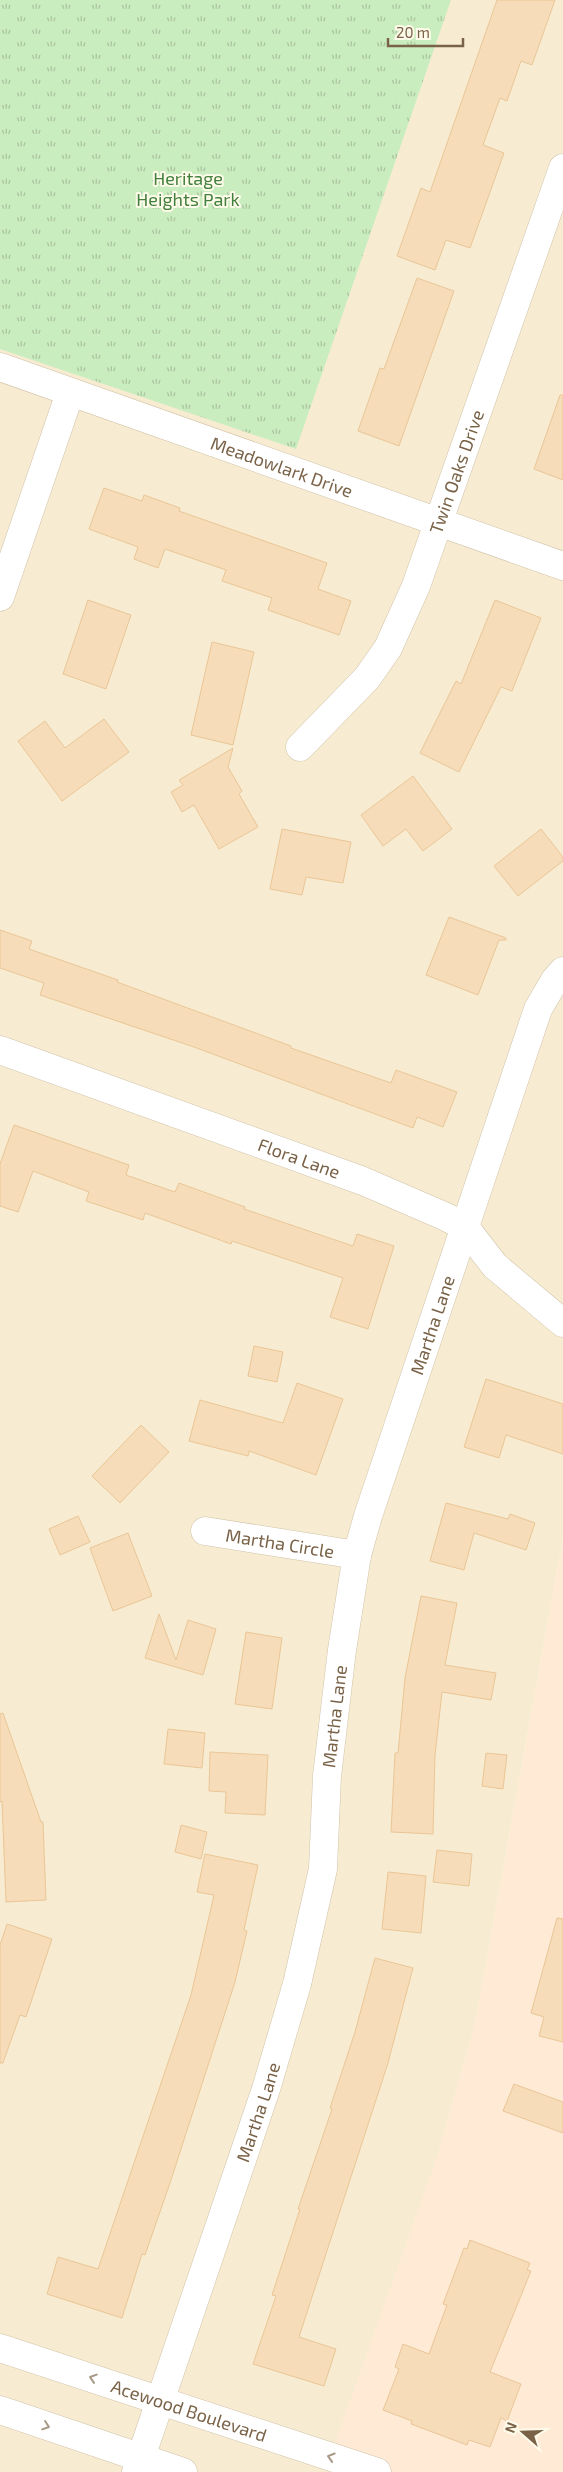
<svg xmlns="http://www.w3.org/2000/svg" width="563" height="2472" font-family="'Exo 2',sans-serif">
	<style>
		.residential { fill: #f7ecd1 }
		.commercial { fill: #ffead6 }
		.park { fill: url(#park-tufts) }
		.building { fill: #f6dcb8; stroke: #eac697 }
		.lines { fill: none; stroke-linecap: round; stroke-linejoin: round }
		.minor-casing { stroke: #d1c2a9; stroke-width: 29 }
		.minor { stroke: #fff; stroke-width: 28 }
		.oneway { stroke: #a89987 }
		.labels { text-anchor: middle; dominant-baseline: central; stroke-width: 4; stroke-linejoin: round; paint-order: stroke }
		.park-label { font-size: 18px; fill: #44803d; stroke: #fffbeb }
		.street-label { font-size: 18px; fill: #796247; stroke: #fffbeb }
	</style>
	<defs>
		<pattern id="park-tufts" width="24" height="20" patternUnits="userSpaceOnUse" patternTransform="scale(1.25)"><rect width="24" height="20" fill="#caedc0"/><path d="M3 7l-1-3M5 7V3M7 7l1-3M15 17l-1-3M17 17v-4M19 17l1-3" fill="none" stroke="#a9c39e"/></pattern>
	</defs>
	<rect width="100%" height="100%" fill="#fef9e3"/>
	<path class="residential" d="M 0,0 L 563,0 L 563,1538 L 475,2024 L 438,2154 L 373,2472 L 0,2472 Z"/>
	<path class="commercial" d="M 563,1538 L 563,2472 L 374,2472 L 330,2457 L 438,2154 L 475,2024 Z"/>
	<path class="park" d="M 0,0 L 451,0 L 296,449 L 0,349 Z"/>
	<path class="building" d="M 497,0 L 555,0 L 532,65 L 521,61 L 507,101 L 500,98 L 483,145 L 504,153 L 470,248 L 446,240 L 435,270 L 397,256 L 421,188 L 430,192 Z
		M 417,278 L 454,291 L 399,446 L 358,431 L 380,368 L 384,369 Z
		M 560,395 L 563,395 L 563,480 L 534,469 Z
		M 104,488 L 142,501 L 144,495 L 180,508 L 179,511 L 327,563 L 318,589 L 351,601 L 339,635 L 268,610 L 272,598 L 222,581 L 226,570 L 165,549 L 158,568 L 134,559 L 138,547 L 89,529 Z
		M 88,600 L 131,615 L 106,689 L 63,674 Z
		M 495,600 L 541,618 L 512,691 L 501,687 L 459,772 L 420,753 L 456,681 L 461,684 Z
		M 212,642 L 254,652 L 233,745 L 191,735 Z
		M 104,719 L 129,752 L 62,801 L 18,741 L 45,721 L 65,748 Z
		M 233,748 L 228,767 L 242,791 L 239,794 L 258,827 L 219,849 L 194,805 L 182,812 L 171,792 L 183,785 L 179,780 Z
		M 413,776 L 452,829 L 423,851 L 406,829 L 383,846 L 361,815 Z
		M 282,829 L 351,842 L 343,883 L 306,877 L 302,895 L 270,889 Z
		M 541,829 L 563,857 L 563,861 L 518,896 L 494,866 Z
		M 449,917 L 506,938 L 506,940 L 499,940 L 478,995 L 426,975 Z
		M 0,930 L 32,941 L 29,949 L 118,980 L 117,982 L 291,1046 L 291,1048 L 391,1083 L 396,1070 L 457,1092 L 443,1127 L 417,1117 L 413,1128 L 191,1046 L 40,995 L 44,983 L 0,968 Z
		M 14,1125 L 129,1165 L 126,1175 L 175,1192 L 179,1183 L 245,1207 L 244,1209 L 353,1246 L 357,1234 L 394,1246 L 368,1329 L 330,1317 L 343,1278 L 232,1241 L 231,1244 L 145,1213 L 143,1220 L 86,1201 L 89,1192 L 33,1171 L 18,1212 L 0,1206 L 0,1164 Z
		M 254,1346 L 283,1352 L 277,1382 L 248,1376 Z
		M 486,1379 L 563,1404 L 563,1454 L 506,1435 L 499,1458 L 464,1447 Z
		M 297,1383 L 343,1399 L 316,1475 L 249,1451 L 248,1456 L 189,1441 L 200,1400 L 283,1423 Z
		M 141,1425 L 169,1452 L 120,1503 L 92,1476 Z
		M 446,1503 L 508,1519 L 510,1514 L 535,1523 L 526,1550 L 474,1533 L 464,1570 L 430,1561 Z
		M 78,1516 L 90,1542 L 60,1555 L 49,1529 Z
		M 128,1533 L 152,1596 L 113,1611 L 90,1548 Z
		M 421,1596 L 457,1603 L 445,1665 L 496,1673 L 491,1700 L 442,1692 L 435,1755 L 433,1834 L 391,1832 L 395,1753 L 398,1753 L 405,1678 Z
		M 159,1614 L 176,1660 L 188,1620 L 216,1629 L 203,1675 L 145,1658 Z
		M 246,1632 L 282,1638 L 272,1709 L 235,1704 Z
		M 3,1713 L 41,1822 L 43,1822 L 46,1900 L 6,1902 L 2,1801 L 0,1802 L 0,1714 Z
		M 168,1729 L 205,1733 L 202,1768 L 164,1764 Z
		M 210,1752 L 268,1755 L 265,1815 L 225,1813 L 226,1792 L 209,1791 Z
		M 486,1753 L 507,1755 L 503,1789 L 482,1786 Z
		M 181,1825 L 207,1832 L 201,1859 L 175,1852 Z
		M 437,1850 L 472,1854 L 469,1886 L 433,1882 Z
		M 205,1854 L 258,1865 L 244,1930 L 247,1931 L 235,1982 L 170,2183 L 145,2255 L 142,2254 L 122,2318 L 47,2294 L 58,2257 L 98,2269 L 191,1995 L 214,1895 L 197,1892 Z
		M 388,1872 L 426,1876 L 421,1933 L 382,1929 Z
		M 557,1918 L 563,1919 L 563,2042 L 539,2036 L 544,2017 L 531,2013 Z
		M 7,1924 L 52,1939 L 26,2017 L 20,2015 L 3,2063 L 0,2063 L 0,1945 Z
		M 375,1958 L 413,1968 L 388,2063 L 299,2337 L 336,2349 L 324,2386 L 253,2364 L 276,2296 L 272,2295 L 300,2209 L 298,2209 L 332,2109 L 330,2108 L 355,2032 Z
		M 514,2084 L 563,2102 L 563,2133 L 503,2111 Z
		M 470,2240 L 530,2263 L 527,2270 L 531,2271 L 490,2372 L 521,2384 L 507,2421 L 501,2418 L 490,2447 L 469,2440 L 467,2445 L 411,2424 L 412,2421 L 383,2410 L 399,2369 L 395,2367 L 403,2344 L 429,2354 L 447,2305 L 443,2304 L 464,2248 L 467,2249 Z"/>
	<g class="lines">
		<defs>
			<g id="minor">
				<path id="s1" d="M 0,367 L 563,566"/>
				<path d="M 0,597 L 70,393"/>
				<path id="s2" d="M 300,747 L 367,678 L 388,648 L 416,586 L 563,168"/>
				<path id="s3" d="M 0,1050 L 363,1181 L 444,1216 L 464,1226 L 495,1266 L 563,1323"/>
				<path id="s4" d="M 205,1531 L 357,1555"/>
				<path id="s5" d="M 0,2348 L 377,2472"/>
				<path d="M 0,2410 L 183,2472"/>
				<path id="s6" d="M 136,2472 L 266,2089 L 297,1984 L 323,1869 L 327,1776 L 342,1650 L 357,1555 L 368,1516 L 538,1009 L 555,980 L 563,971"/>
			</g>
		</defs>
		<use href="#minor" class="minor-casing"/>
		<use href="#minor" class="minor"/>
	</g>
	<defs><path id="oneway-chevron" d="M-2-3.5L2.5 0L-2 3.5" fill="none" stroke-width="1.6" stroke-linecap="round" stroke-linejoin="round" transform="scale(1.25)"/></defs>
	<g class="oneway">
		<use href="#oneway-chevron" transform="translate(93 2378) rotate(-162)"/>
		<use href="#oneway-chevron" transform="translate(46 2426) rotate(19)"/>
		<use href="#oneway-chevron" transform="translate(331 2457) rotate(-163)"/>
	</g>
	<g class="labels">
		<g class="park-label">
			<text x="188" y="178">Heritage<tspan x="188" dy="21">Heights Park</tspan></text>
		</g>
		<g class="street-label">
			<text stroke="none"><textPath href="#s1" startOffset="299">Meadowlark Drive</textPath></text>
			<text stroke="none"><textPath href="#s2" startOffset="322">Twin Oaks Drive</textPath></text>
			<text stroke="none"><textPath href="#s3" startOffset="318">Flora Lane</textPath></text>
			<text stroke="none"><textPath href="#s6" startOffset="1190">Martha Lane</textPath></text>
			<text stroke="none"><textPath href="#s4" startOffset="76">Martha Circle</textPath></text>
			<text stroke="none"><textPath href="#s6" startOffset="785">Martha Lane</textPath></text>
			<text stroke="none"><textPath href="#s6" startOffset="380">Martha Lane</textPath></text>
			<text stroke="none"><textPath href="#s5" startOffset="199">Acewood Boulevard</textPath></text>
		</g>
	</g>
	<g transform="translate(523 2432) rotate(290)" stroke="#fffbeb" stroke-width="4" paint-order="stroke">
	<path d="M0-4L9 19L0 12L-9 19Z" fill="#796247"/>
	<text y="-8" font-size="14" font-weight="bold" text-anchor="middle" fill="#796247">N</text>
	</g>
	<path d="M388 38v8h75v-8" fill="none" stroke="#796247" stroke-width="2.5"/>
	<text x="396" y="38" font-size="15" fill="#796247" stroke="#fffbeb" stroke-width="4" paint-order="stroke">20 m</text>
</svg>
